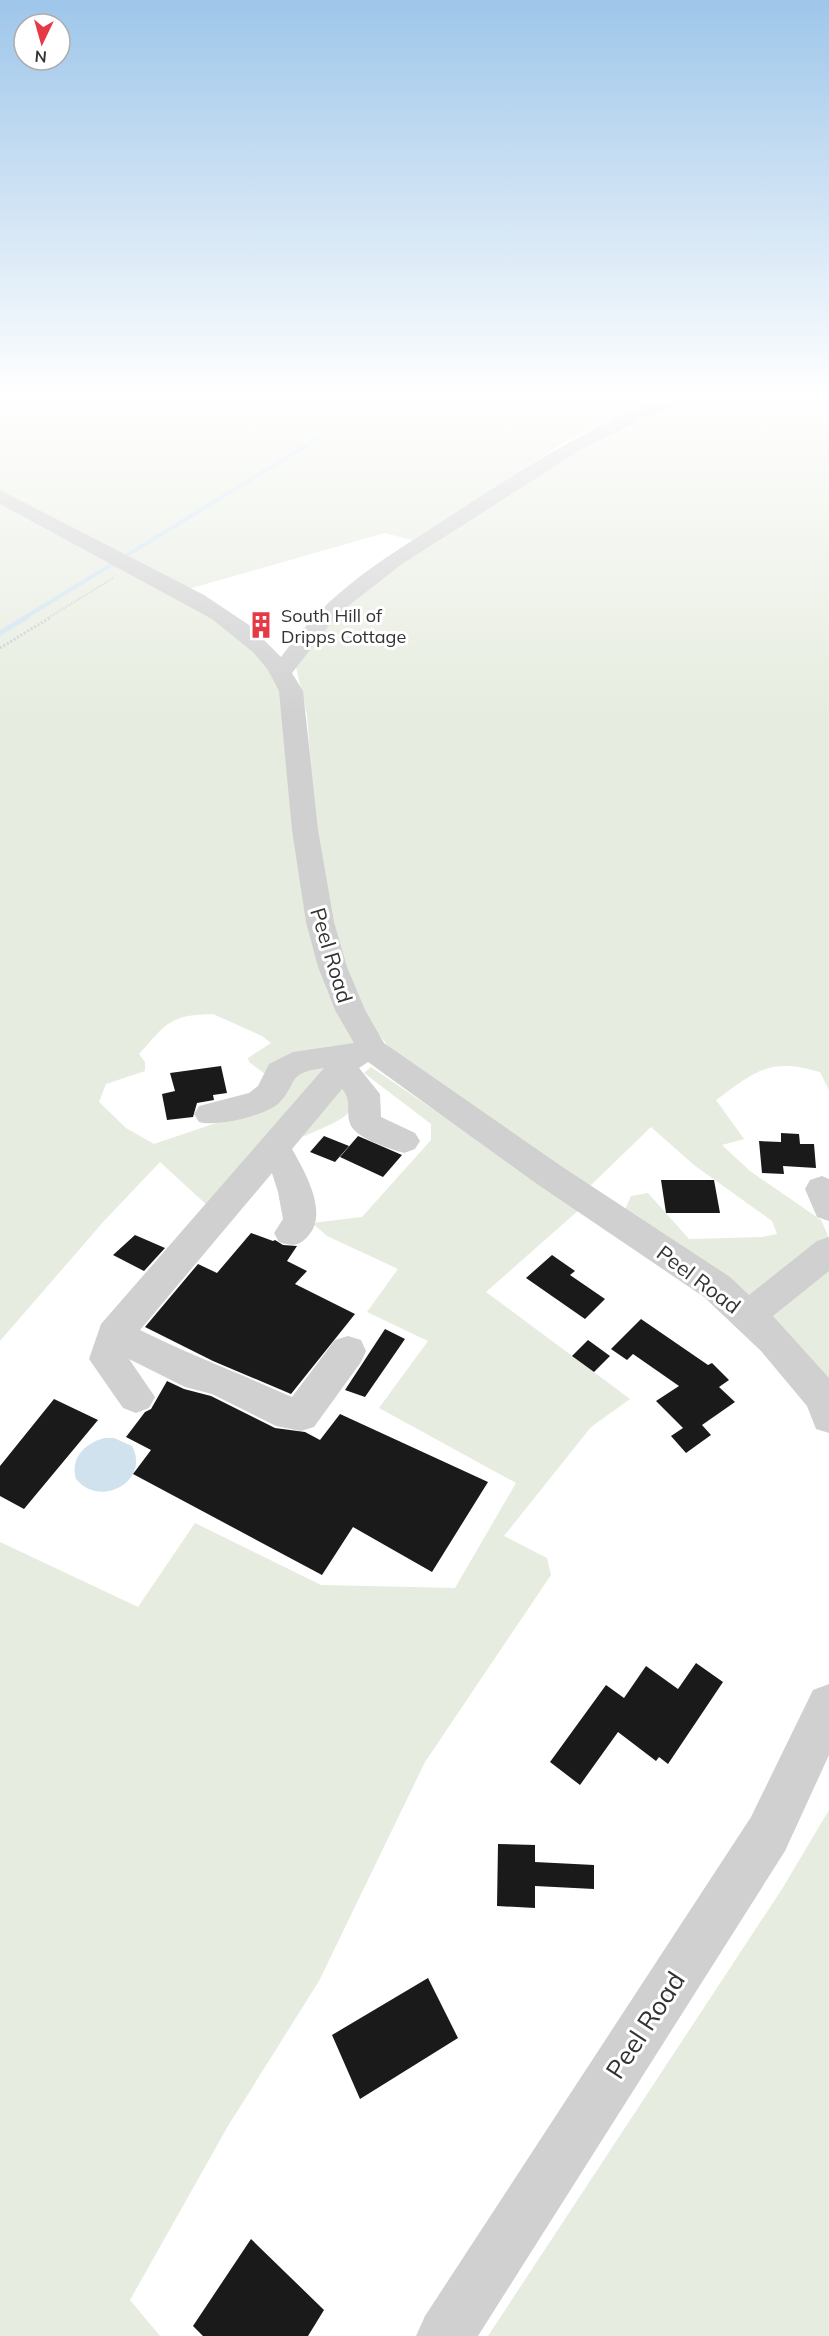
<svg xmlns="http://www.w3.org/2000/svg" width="829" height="2336" font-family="Mulish,sans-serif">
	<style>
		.green { fill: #e6ecdf; fill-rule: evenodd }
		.water { fill: #cfe2ee }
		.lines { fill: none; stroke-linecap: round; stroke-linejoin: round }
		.stream-far1 { stroke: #cfe2ee; stroke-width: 4 }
		.stream { stroke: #cfe2ee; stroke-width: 5 }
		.building { fill: #1a1a1a }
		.path-far1 { stroke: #cdcdcd; stroke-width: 2; stroke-dasharray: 1.5 1.5; stroke-linecap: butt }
		.path { stroke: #cdcdcd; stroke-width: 3; stroke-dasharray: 2 2; stroke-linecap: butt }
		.minor { fill: #d0d0d0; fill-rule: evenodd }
		.labels { text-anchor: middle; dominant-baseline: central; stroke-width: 6; stroke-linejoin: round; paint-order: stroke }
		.far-poi-label { font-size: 18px; fill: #333; stroke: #fff; text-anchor: start }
		.street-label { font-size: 21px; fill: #333; stroke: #fff }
		.near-street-label { font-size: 26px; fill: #333; stroke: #fff }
	</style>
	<rect width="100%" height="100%" fill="#fff"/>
	<path class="green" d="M 0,392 L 684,392 L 568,440 L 415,541 L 385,533 L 188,589 L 0,490 Z
		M 829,392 L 829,1090 L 820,1072 C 769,1057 756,1071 716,1100 L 744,1139 L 722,1145 L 750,1171 L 821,1220 L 829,1238 L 748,1300 L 623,1214 L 631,1196 L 648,1193 L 689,1239 L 762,1237 L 777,1234 L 772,1221 L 694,1165 L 651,1127 L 588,1188 L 399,1059 L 375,1030 L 347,977 L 317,855 L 307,715 L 296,667 L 324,623 L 394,567 L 586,444 L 671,406 L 714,393 Z
		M 0,503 L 217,619 L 249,646 L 275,677 L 284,707 L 302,891 L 327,991 L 355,1044 L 209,1207 L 160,1162 L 104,1221 L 0,1341 ZM 213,1014 L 262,1036 L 271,1043 L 248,1058 L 249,1062 L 281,1086 L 269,1105 L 154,1144 L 126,1128 L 99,1102 L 106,1084 L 145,1071 L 145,1062 L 139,1054 C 167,1023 169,1015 213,1014 Z
		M 371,1067 L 580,1209 L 486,1292 L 630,1399 L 591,1427 L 504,1536 L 547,1558 L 551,1575 L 425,1762 L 319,1981 L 228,2126 L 130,2300 L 160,2336 L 0,2336 L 0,1542 L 138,1607 L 195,1523 L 321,1585 L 455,1588 L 516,1483 L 379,1408 L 428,1341 L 367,1312 L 398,1269 L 327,1236 L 312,1223 L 362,1217 L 431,1140 L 431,1124 L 364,1073 Z
		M 338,1072 L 360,1090 C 356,1097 353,1105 349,1112 C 341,1123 304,1135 289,1143 Z
		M 829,1261 L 829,1384 L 761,1318 Z
		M 829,1810 L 829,2336 L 488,2336 L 782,1889 Z"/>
	<path class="water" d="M 104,1438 L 114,1438 L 132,1446 C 151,1481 100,1509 76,1479 C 70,1458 84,1444 104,1438 Z"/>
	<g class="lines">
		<path class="stream-far1" d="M 24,618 L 319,438"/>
		<path class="stream" d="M 0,633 L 27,617"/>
	</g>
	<path class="building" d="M 221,1066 L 227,1093 L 213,1095 L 214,1100 L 197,1103 L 193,1117 L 167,1120 L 162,1094 L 175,1091 L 170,1073 Z
		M 781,1133 L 799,1134 L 800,1144 L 814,1144 L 816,1168 L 783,1166 L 784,1174 L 762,1173 L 759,1141 L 781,1142 Z
		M 324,1136 L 349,1146 L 335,1162 L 310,1152 Z
		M 358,1136 L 402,1155 L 383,1177 L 340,1157 Z
		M 661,1180 L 714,1180 L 720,1213 L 666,1213 Z
		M 251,1233 L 273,1241 L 275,1240 L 283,1245 L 297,1246 L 287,1261 L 307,1271 L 295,1284 L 355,1314 L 291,1394 L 213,1361 L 145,1327 L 198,1264 L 217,1273 Z
		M 135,1235 L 165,1248 L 144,1271 L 113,1255 Z
		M 552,1255 L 575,1271 L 570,1275 L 605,1299 L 585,1319 L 526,1278 Z
		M 641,1319 L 708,1365 L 712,1363 L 729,1380 L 719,1387 L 735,1402 L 702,1425 L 711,1435 L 686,1453 L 671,1436 L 683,1428 L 656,1401 L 679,1386 L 633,1354 L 627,1360 L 611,1349 Z
		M 385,1329 L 405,1339 L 365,1397 L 345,1390 Z
		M 588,1340 L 610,1356 L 594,1372 L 572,1356 Z
		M 167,1381 L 184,1389 L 211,1396 L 275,1428 L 305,1432 L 320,1440 L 340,1414 L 488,1482 L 432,1572 L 353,1527 L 322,1575 L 133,1474 L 151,1450 L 126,1437 L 145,1412 L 151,1409 Z
		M 54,1399 L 98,1420 L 24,1509 L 0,1496 L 0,1466 Z
		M 696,1663 L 723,1682 L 668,1764 L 659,1757 L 656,1761 L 618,1732 L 580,1785 L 550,1762 L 606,1685 L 624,1698 L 646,1666 L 678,1689 Z
		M 498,1844 L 535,1845 L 535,1862 L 594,1865 L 594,1889 L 535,1886 L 535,1908 L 497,1906 Z
		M 428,1978 L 458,2038 L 360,2099 L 332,2035 Z
		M 251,2239 L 324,2310 L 308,2336 L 203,2336 L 193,2326 Z"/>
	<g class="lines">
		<path class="path-far1" d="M 48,618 L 113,578"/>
		<path class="path" d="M 0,648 L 51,617"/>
		<path class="minor" d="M 683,392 L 710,392 L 708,396 L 642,419 L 579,451 L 402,564 L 339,613 L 292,673 L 303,691 L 318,830 L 334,922 L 347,967 L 365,1010 L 384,1043 L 561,1166 L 730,1277 L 749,1295 L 817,1241 L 829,1237 L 829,1271 L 773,1316 L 829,1378 L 829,1433 L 816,1429 L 807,1406 L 761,1351 L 704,1297 L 537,1184 L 368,1062 L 359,1068 L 380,1094 L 381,1117 L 415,1133 L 420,1141 L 415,1149 L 404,1153 C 389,1148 351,1138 349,1120 C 347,1107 351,1099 342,1089 L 292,1149 C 305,1172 329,1213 308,1236 C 299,1247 291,1246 279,1242 L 274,1233 L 283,1219 L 278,1192 L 272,1173 L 140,1330 C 190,1355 241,1374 292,1397 L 335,1340 L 348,1336 L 361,1340 L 366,1351 L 361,1362 L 314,1427 L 301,1431 L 276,1426 L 212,1394 L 185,1387 L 129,1359 L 155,1397 L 149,1408 L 136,1413 L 123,1408 L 89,1359 L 101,1324 L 324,1068 C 285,1073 299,1083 279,1103 C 265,1116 216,1127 199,1122 L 194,1114 L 199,1106 L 249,1093 L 258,1086 L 269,1064 L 293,1052 L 354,1043 L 335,1010 L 318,967 L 306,922 L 292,830 L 279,691 L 268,670 L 254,653 L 212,619 L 0,504 L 0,490 L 204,595 L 249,625 L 281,657 C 333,586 383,560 455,513 C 527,466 600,419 683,392 Z
			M 822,1176 L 829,1179 L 829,1221 L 817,1217 L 805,1189 L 810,1180 Z
			M 829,1684 L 829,1755 L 785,1851 L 478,2336 L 416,2336 L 425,2316 L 751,1817 L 813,1690 Z"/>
	</g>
	<linearGradient id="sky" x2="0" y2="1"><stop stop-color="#9ec6ea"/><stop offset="0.55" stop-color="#fff"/><stop offset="1" stop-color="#fff" stop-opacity="0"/></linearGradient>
	<rect width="829" height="719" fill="url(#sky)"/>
	<defs>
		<symbol id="building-bare" viewBox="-9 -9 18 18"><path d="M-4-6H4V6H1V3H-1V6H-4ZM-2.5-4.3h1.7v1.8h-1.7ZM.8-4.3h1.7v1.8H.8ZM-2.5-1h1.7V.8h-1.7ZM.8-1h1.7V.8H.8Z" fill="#e63946" stroke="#fff" stroke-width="2.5" paint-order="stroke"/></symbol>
	</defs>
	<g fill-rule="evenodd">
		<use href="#building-bare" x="242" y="606" width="38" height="38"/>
	</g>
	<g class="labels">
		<g class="far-poi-label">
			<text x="281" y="615">South Hill of<tspan x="281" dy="21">Dripps Cottage</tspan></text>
		</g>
		<g class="street-label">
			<text transform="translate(332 955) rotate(73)">Peel Road</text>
			<text transform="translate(699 1279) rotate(37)">Peel Road</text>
		</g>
		<g class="near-street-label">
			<text transform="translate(645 2025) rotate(-57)">Peel Road</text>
		</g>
	</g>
	<g transform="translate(42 42) rotate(185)"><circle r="28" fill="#ffffff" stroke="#adadad" stroke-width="1.5"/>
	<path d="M0-4.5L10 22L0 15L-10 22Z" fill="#e63946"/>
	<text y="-9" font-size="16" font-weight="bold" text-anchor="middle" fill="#333333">N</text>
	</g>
</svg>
